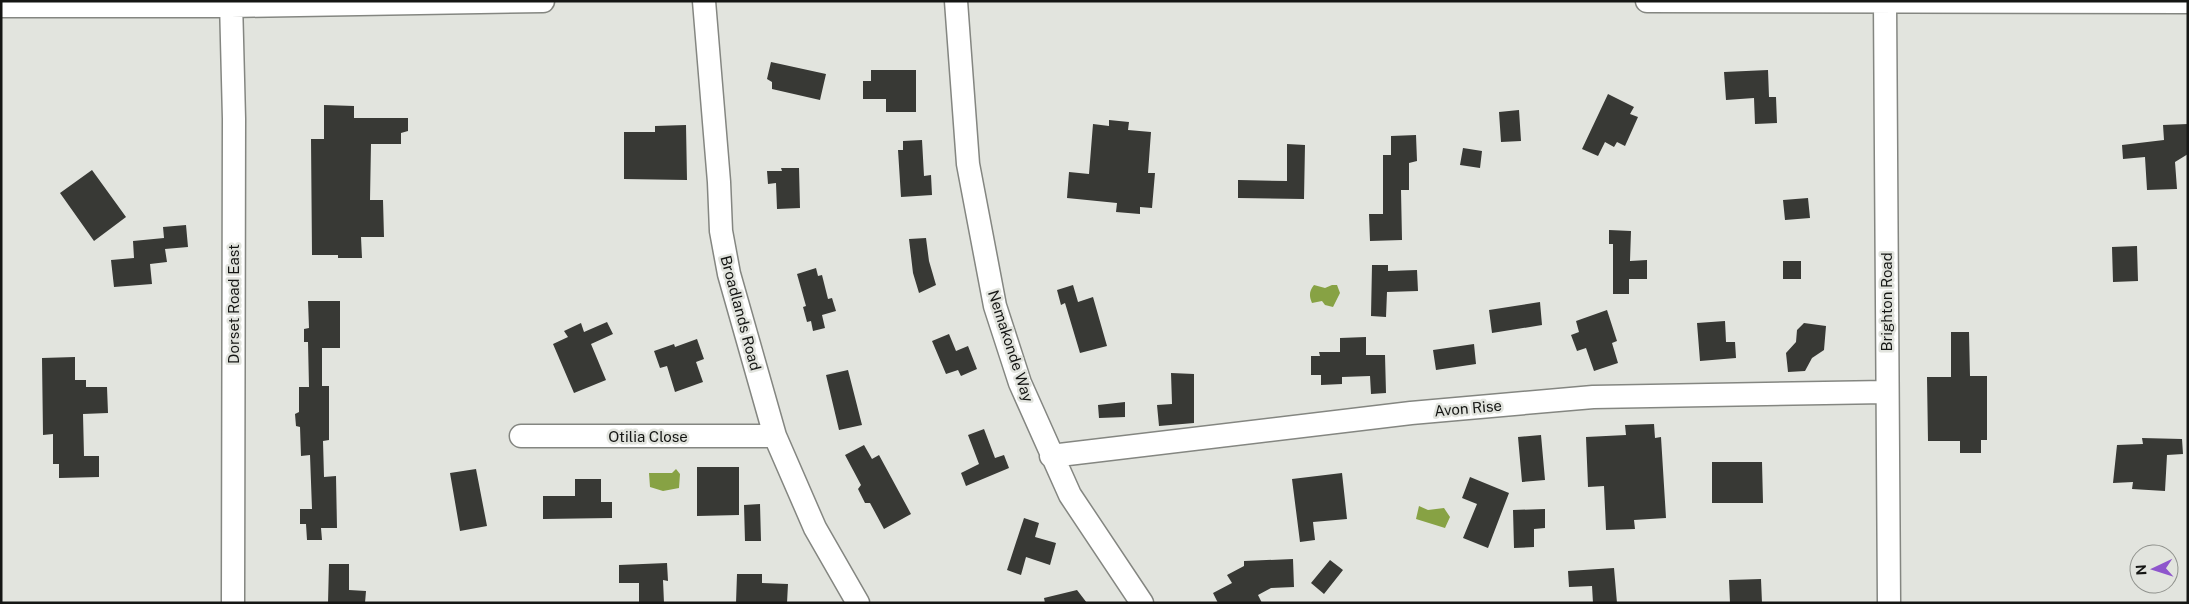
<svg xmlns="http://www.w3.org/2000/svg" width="2189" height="604" font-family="'Public Sans',sans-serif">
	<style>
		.water { fill: #87a244 }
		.building { fill: #383935 }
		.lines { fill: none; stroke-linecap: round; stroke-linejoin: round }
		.minor-casing { stroke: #848681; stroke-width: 25 }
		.minor { stroke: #fff; stroke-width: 22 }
		.labels { text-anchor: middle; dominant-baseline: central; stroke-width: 5; stroke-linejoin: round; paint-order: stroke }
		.street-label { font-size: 15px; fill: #151614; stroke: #e2e4de }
	</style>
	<rect width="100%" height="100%" fill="#e2e4de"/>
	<path class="water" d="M 1314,285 L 1325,288 L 1332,285 L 1337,285 L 1340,293 L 1333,307 L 1325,305 L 1322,301 L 1312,303 C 1309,296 1309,291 1314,285 Z
		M 676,469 L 680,474 L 679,488 L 663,491 L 650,487 L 649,473 L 672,473 Z
		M 1419,506 L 1428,510 L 1444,508 L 1450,517 L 1445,528 L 1416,519 Z"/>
	<path class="building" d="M 771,62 L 826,74 L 820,100 L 772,89 L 772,82 L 767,79 Z
		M 871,70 L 916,70 L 916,112 L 886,112 L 886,99 L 863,99 L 863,81 L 871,81 Z
		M 1768,70 L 1769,97 L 1776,97 L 1777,123 L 1755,124 L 1754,98 L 1726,100 L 1724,72 Z
		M 1608,94 L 1634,107 L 1630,114 L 1638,117 L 1625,146 L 1617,142 L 1614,147 L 1605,142 L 1598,156 L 1582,149 Z
		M 324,105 L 354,106 L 354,118 L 408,118 L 408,131 L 401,133 L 401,144 L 371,144 L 370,200 L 383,200 L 384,237 L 361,237 L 362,258 L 338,258 L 338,255 L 312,255 L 311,139 L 324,139 Z
		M 1519,110 L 1521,141 L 1501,142 L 1499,112 Z
		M 1109,120 L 1129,122 L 1128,130 L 1151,132 L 1148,173 L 1155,173 L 1152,208 L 1140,207 L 1140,214 L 1116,212 L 1117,203 L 1067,198 L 1069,172 L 1089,174 L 1093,124 L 1109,126 Z
		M 2188,124 L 2188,154 L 2175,162 L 2177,189 L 2147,190 L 2145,157 L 2123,159 L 2122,145 L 2164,140 L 2163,125 Z
		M 686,125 L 687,180 L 624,179 L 624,132 L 655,132 L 655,126 Z
		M 1416,135 L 1417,161 L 1409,163 L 1409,190 L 1401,190 L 1402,240 L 1370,241 L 1369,214 L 1383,214 L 1383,155 L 1391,155 L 1391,136 Z
		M 922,140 L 924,176 L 931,175 L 932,195 L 901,197 L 898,150 L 903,150 L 903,141 Z
		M 1287,144 L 1305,145 L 1304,199 L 1238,198 L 1238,180 L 1287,181 Z
		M 1463,148 L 1482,151 L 1480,168 L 1460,165 Z
		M 781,168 L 799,168 L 800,208 L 777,209 L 776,183 L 768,184 L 767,171 L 782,171 Z
		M 92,170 L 126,217 L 94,241 L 60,193 Z
		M 1808,198 L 1810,218 L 1785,220 L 1783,200 Z
		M 186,225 L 188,247 L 165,249 L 167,262 L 150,264 L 152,284 L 114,287 L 111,260 L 134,258 L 133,241 L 164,238 L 163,227 Z
		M 1609,230 L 1631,231 L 1630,261 L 1647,260 L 1647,279 L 1629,279 L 1629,294 L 1613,294 L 1613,244 L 1609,244 Z
		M 926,238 L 929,261 L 936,285 L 919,293 L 913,273 L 909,239 Z
		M 2137,246 L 2138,281 L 2113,282 L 2112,247 Z
		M 1783,261 L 1801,261 L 1801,279 L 1783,279 Z
		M 1372,265 L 1388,265 L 1388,271 L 1417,270 L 1418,291 L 1387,292 L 1386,317 L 1371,316 Z
		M 816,268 L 818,276 L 822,275 L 828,299 L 832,298 L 836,311 L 822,315 L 825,328 L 813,331 L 811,321 L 807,322 L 803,307 L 806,306 L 797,274 Z
		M 1073,285 L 1078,302 L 1093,297 L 1107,346 L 1080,353 L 1065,303 L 1061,305 L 1057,290 Z
		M 308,301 L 340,301 L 340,348 L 322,348 L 322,386 L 329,386 L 329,440 L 323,441 L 324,477 L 336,476 L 337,528 L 321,528 L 322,540 L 307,540 L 306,524 L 300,524 L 300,509 L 312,509 L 310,455 L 301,456 L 300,427 L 296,426 L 295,414 L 299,412 L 299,387 L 309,387 L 308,342 L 304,342 L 304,329 L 309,328 Z
		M 1540,302 L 1542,325 L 1492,333 L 1489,310 Z
		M 1607,310 L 1617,341 L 1612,343 L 1618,363 L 1594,371 L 1586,348 L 1577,351 L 1571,335 L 1579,332 L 1576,321 Z
		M 1725,321 L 1726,342 L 1735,342 L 1736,358 L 1700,361 L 1697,323 Z
		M 607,322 L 613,334 L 591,344 L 606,380 L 574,393 L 553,344 L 568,337 L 564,331 L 581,323 L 584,332 Z
		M 1804,323 L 1826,326 L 1824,350 L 1812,358 L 1805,371 L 1788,372 L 1786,353 L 1796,342 L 1797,330 Z
		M 1951,332 L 1969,332 L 1970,376 L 1987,376 L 1987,440 L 1981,440 L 1981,453 L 1960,453 L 1960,441 L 1928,441 L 1927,377 L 1951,377 Z
		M 949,334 L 956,351 L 968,346 L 977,369 L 961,376 L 958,370 L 946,374 L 932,341 Z
		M 1366,337 L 1366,355 L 1385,355 L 1386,393 L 1371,394 L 1370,376 L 1342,377 L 1342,384 L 1321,385 L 1321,375 L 1311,375 L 1311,356 L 1320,356 L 1319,352 L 1340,352 L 1340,338 Z
		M 697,339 L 704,359 L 696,362 L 703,382 L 675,392 L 667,366 L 660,368 L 654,351 L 674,344 L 675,347 Z
		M 1474,344 L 1476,364 L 1436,370 L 1433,350 Z
		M 75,357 L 75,380 L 86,380 L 86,387 L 107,387 L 108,413 L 83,414 L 84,456 L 99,456 L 99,477 L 59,478 L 59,464 L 53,464 L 53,434 L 43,435 L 42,358 Z
		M 848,370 L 862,425 L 839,430 L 826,375 Z
		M 1171,373 L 1194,374 L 1194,423 L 1159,426 L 1157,405 L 1172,404 Z
		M 1125,402 L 1125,417 L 1099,418 L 1098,405 Z
		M 1654,424 L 1655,438 L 1661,437 L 1666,518 L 1634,520 L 1635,529 L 1606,530 L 1604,486 L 1588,487 L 1586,437 L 1626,435 L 1625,425 Z
		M 984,429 L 995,458 L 1004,455 L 1009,468 L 966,486 L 961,473 L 979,464 L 968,435 Z
		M 1541,435 L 1545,480 L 1522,482 L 1518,437 Z
		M 2142,438 L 2182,439 L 2183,454 L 2167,455 L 2165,491 L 2132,489 L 2133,482 L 2113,483 L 2117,445 L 2143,444 Z
		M 864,445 L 872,459 L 879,455 L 911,514 L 884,529 L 870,503 L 865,503 L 858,489 L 861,485 L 845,455 Z
		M 1712,462 L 1762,462 L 1763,503 L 1712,503 Z
		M 697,467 L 739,467 L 739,515 L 697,516 Z
		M 476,469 L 487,526 L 460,531 L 450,473 Z
		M 1342,473 L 1347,519 L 1313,522 L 1315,540 L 1300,542 L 1292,479 Z
		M 1470,477 L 1509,493 L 1488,548 L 1463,538 L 1477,504 L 1462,498 Z
		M 575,479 L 601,479 L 601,502 L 612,502 L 612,518 L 543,519 L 543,496 L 575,496 Z
		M 760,504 L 761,541 L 745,541 L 744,505 Z
		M 1545,509 L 1545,528 L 1534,529 L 1534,547 L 1514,548 L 1513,510 Z
		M 1024,518 L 1039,523 L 1035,537 L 1056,543 L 1050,565 L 1026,557 L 1021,575 L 1007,570 Z
		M 1293,559 L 1294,587 L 1271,588 L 1258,595 L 1262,603 L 1218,603 L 1213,593 L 1232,583 L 1227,575 L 1244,566 L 1244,561 Z
		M 1330,560 L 1343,570 L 1324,594 L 1311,583 Z
		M 667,563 L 668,581 L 663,580 L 664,603 L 639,603 L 639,583 L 619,583 L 619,565 Z
		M 329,564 L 349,564 L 349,590 L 366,591 L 365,603 L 328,603 Z
		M 1614,568 L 1617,603 L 1593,603 L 1592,586 L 1569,587 L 1568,571 Z
		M 737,574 L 762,574 L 762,583 L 788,584 L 787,603 L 736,603 Z
		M 1761,579 L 1762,603 L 1730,603 L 1729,580 Z
		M 1077,590 L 1087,603 L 1045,603 L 1044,598 Z"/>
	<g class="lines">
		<defs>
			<path id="minor" d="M 231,1 L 234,119 L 233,603
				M 704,1 L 719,182 L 721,231 L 729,274 L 775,436 L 815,528 L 858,603
				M 956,1 L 968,164 L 995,306 L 1020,383 L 1070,495 L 1142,603
				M 1647,1 L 2188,2
				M 1885,2 L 1889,603
				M 1,6 L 231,6 L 543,1
				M 521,436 L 775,436
				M 1051,456 L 1411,413 L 1593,397 L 1886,392"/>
		</defs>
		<use href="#minor" class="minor-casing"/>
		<use href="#minor" class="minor"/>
	</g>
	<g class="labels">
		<g class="street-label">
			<text transform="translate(1886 302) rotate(-90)">Brighton Road</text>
			<text transform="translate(233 304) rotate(-90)">Dorset Road East</text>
			<text transform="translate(741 313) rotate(75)">Broadlands Road</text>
			<text transform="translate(1011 346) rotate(72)">Nemakonde Way</text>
			<text transform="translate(1468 408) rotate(-5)">Avon Rise</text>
			<text x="648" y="436">Otilia Close</text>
		</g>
	</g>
	<rect width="2189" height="604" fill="none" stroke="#151614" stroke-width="5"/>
	<g transform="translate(2154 569) rotate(266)"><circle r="24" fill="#e2e4de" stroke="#90928d"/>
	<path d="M0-4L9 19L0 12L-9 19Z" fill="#8e55cc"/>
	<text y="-8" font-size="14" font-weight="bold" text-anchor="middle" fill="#151614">N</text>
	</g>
</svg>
